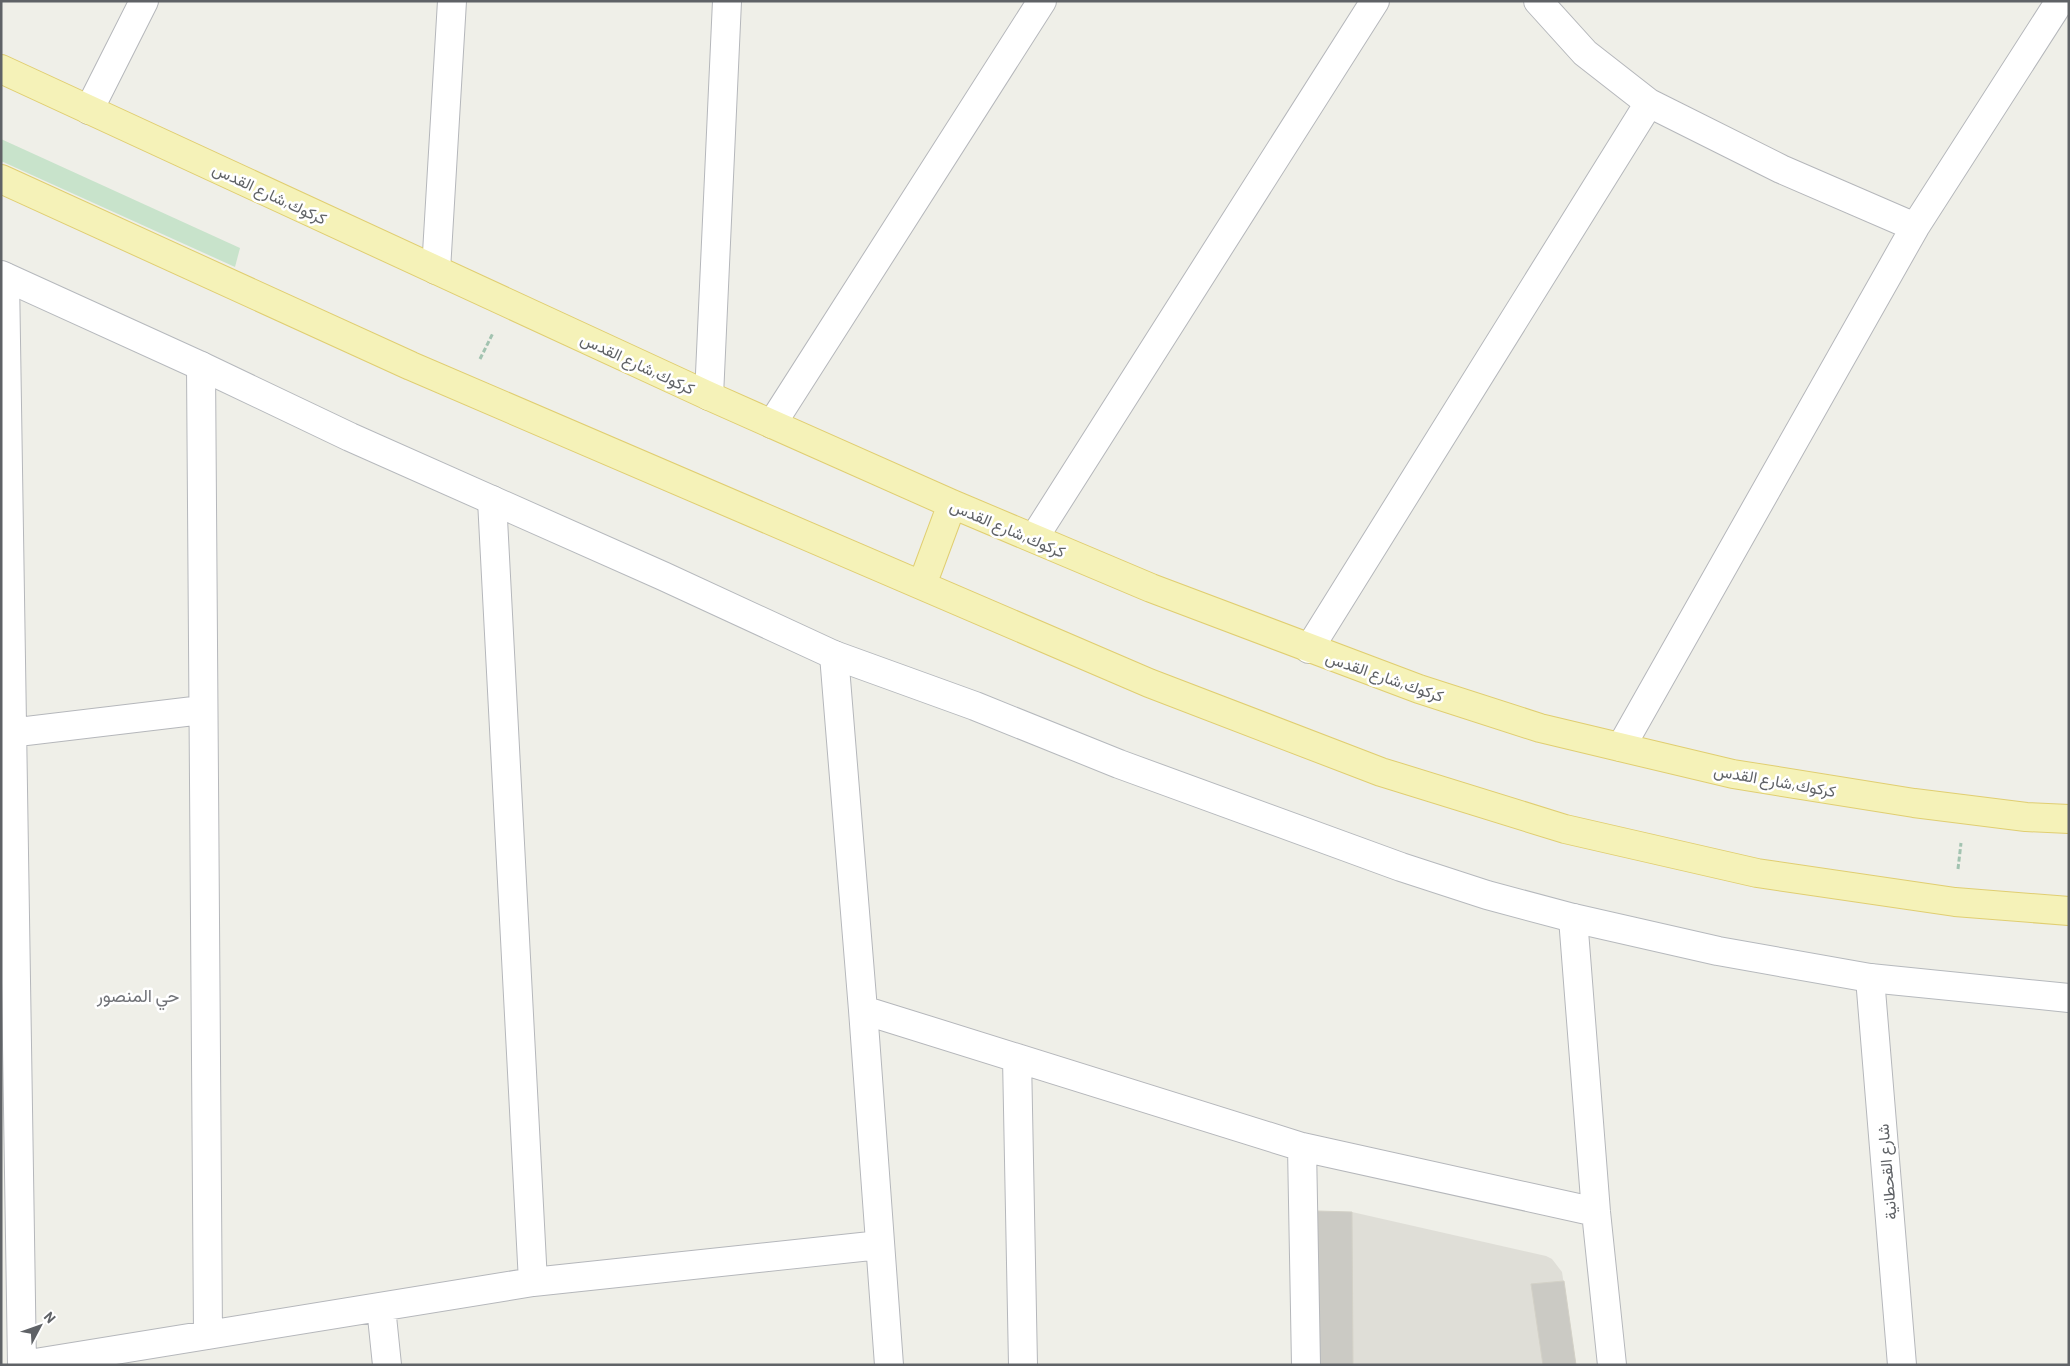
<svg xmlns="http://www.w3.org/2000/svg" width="2070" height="1366" font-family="Barlow,Vazirmatn,sans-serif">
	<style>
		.education { fill: #dfded7 }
		.green { fill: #c8e3cb }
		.building { fill: #cbcac4; stroke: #d3d1c7 }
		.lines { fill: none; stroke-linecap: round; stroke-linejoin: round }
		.street-casing { stroke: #b5b7bb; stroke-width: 30 }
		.secondary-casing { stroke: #b6b9bd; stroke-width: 30 }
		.primary-casing { stroke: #e0ce71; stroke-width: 30 }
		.path { stroke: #a2c3b0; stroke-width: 3; stroke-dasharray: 5 2.5; stroke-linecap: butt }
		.street { stroke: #fff; stroke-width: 28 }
		.secondary { stroke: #fff; stroke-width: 28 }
		.primary { stroke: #f5f2b8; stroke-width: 28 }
		.labels { text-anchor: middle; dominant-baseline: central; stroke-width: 5; stroke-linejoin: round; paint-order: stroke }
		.street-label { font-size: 16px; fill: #5f6266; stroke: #fff }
		.neighbourhood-label { font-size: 18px; fill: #717378; stroke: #fff }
	</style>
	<rect width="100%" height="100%" fill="#efefe8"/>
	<path class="education" d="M 1352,1212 L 1546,1256 L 1552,1259 L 1562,1272 L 1576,1365 L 1319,1365 Z"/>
	<path class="green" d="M 1,139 L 240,248 L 235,267 L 1,161 Z"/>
	<path class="building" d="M 1317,1211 L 1352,1212 L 1353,1365 L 1319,1365 Z
		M 1564,1281 L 1576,1365 L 1543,1365 L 1531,1284 Z"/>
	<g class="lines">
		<defs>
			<path id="street" d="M 1538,1 L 1585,53 L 1649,103 L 1781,169 L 1915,227
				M 89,110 L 144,1
				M 436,270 L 452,1
				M 5,277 L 22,1365
				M 201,366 L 208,1335
				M 709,396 L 727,1
				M 772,424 L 1042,1
				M 492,500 L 533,1282
				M 1034,538 L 1375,1
				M 1309,649 L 1649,103
				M 834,655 L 863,1010 L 889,1365
				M 1,734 L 202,710
				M 1621,747 L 1915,227 L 2060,1
				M 1573,918 L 1596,1212 L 1612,1365
				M 1870,978 L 1902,1365
				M 863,1010 L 1302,1147 L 1596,1212
				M 1017,1058 L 1023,1365
				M 1302,1147 L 1306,1365
				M 381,1307 L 387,1365
				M 23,1365 L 533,1282 L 880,1245"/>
			<path id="secondary" d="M 1,275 L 201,366 L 350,437 L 663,576 L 834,655 L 975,706 L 1119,764 L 1401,867 L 1487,895 L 1573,918 L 1718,951 L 1870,978 L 2069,998"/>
			<path id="primary" d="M 1,69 L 709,396 L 952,504 L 1151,588 L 1419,689 L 1540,728 L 1733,774 L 1914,803 L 2026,817 L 2069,819
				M 1,179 L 411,366 L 1149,683 L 1381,772 L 1565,829 L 1757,873 L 1955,902 L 2069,911
				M 922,585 L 952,504"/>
		</defs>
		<use href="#street" class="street-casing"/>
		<use href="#secondary" class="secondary-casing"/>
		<use href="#primary" class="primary-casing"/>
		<path class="path" d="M 480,359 L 493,333
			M 1958,869 L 1961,843"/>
		<use href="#street" class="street"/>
		<use href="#secondary" class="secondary"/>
		<use href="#primary" class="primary"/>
	</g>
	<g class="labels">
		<g class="street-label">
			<text transform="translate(270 193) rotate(25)">كركوك,شارع القدس</text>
			<text transform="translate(638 363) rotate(25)">كركوك,شارع القدس</text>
			<text transform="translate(1008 528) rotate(23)">كركوك,شارع القدس</text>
			<text transform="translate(1385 676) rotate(19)">كركوك,شارع القدس</text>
			<text transform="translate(1775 780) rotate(10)">كركوك,شارع القدس</text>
			<text transform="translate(1886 1172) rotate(-95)">شارع القحطانية</text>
		</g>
		<g class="neighbourhood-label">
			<text x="138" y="995">حي المنصور</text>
		</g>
	</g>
	<rect width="2070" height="1366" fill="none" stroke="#5f6266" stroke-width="5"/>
	<g transform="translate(40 1326) rotate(49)" stroke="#ffffff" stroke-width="4" paint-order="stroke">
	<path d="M0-4L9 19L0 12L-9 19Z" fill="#5f6266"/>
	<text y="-8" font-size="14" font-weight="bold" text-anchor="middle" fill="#5f6266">N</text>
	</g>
</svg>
